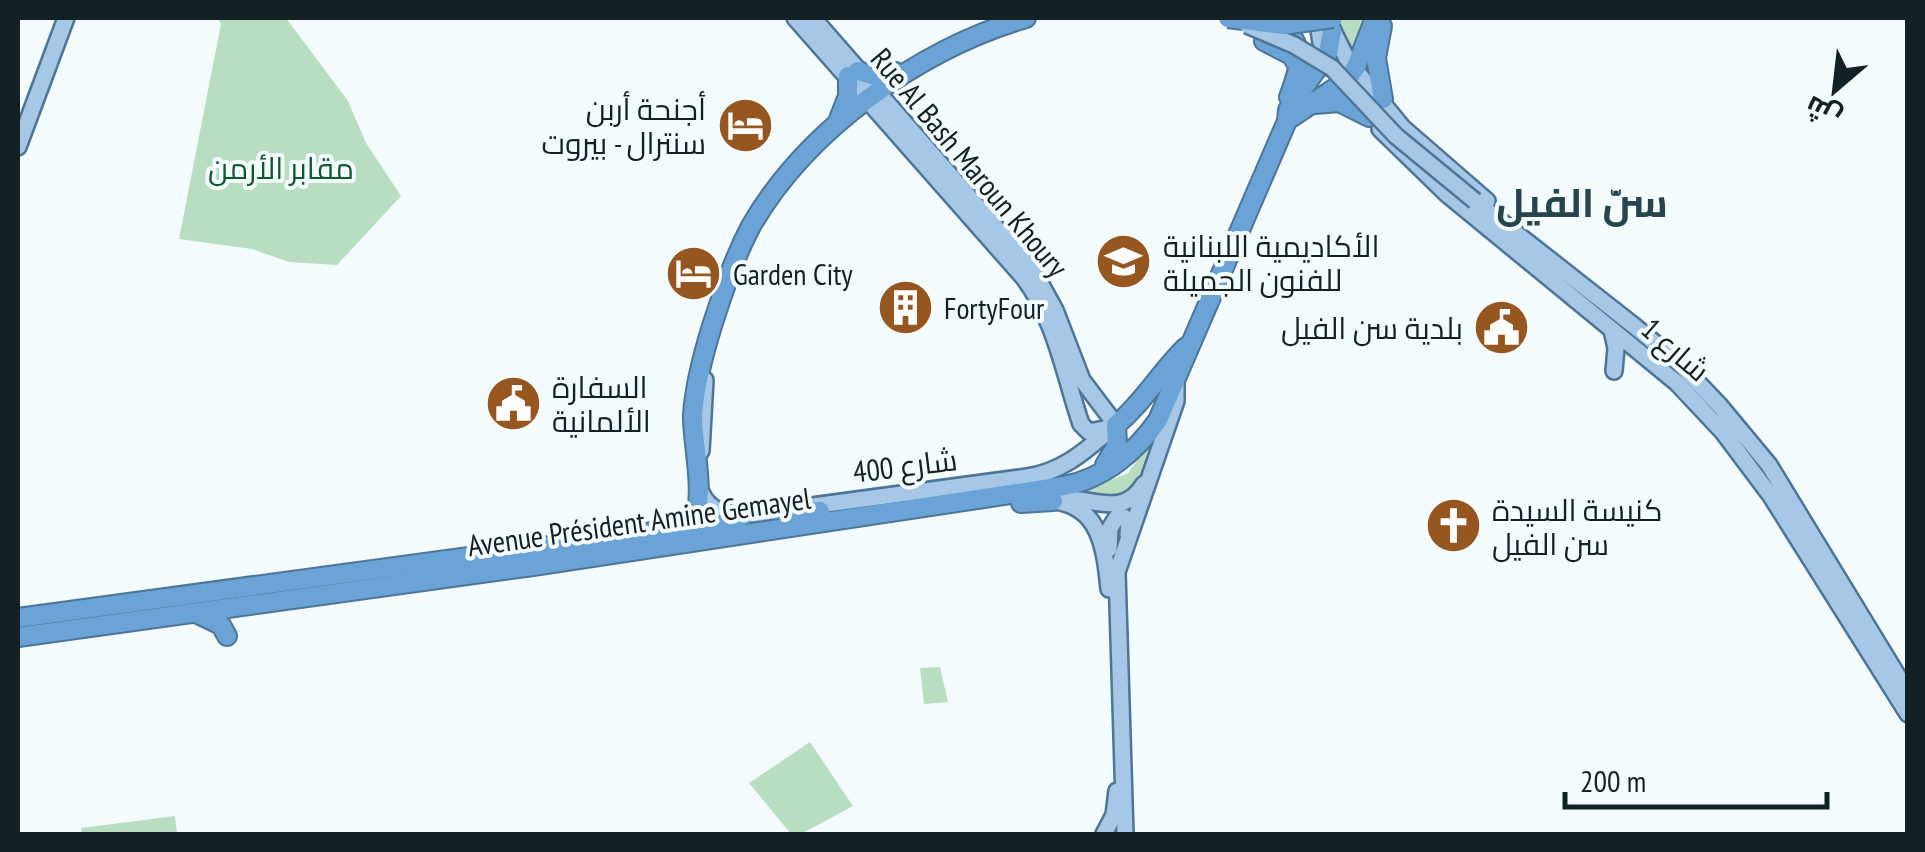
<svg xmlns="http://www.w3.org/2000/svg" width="1925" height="852" font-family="'PT Sans Narrow',Cairo,sans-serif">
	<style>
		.green { fill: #b9ddc1 }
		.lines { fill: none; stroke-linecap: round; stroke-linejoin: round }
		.major-casing { stroke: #4c7598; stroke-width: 20 }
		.highway-casing { stroke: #4c7598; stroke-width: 22 }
		.major { stroke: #a6c8e6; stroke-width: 15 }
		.highway { stroke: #6ba3d6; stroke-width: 18 }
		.major-bridge-casing { stroke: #4c7598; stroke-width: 20; stroke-linecap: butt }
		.highway-bridge-casing { stroke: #4c7598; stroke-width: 22; stroke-linecap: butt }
		.major-bridge { stroke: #a6c8e6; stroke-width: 15 }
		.highway-bridge { stroke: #6ba3d6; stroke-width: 18 }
		.labels { text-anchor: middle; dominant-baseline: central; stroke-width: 8; stroke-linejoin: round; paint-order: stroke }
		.poi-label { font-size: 30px; fill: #132024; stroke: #f4fbfd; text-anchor: start }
		.street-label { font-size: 30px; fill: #132024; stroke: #f4fbfd }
		.park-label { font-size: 30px; fill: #0e582d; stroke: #f4fbfd }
		.district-label { font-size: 40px; font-weight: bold; fill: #26454d; stroke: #f4fbfd }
	</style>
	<rect width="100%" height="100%" fill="#f4fbfd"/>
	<path class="green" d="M 218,18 L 286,18 L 348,101 L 366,143 L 401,196 L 337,265 L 289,262 L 252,249 L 179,239 L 221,24 Z
		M 1336,18 L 1373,18 L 1353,60 Z
		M 1165,423 L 1138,485 L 1126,498 L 1076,494 L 1128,473 Z
		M 940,667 L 948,702 L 924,704 L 920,668 Z
		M 810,742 L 853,806 L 801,834 L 791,834 L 749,783 Z
		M 175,816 L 177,834 L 82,834 L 81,828 Z"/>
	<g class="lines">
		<defs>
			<path id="major" d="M 795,18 L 1024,278 C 1055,319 1065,377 1081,424 L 1089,432 L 1109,428
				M 1317,18 L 1325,67
				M 1331,27 L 1348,61 L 1403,128 L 1487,201
				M 1380,129 L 1448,195 L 1677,383 L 1723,432 L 1771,496 L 1908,714
				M 18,147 L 66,18
				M 1475,201 L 1633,325 L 1680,364 L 1720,406 L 1769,465 L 1908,693
				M 1612,330 L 1616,348 L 1614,371
				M 701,451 L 705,380
				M 698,484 C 705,508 720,515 745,515 L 1027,477 C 1064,472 1088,448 1116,425 L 1082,380 L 1055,310 L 1033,270 L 813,18
				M 1067,499 C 1097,499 1124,517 1144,484
				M 1053,501 C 1100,505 1105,549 1109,589
				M 1109,549 L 1110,528 L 1117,517 L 1124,517 L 1129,522 L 1128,535
				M 1104,834 L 1114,815 L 1117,791
				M 1125,834 L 1117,572 L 1176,401 L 1176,384"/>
			<path id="highway" d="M 1277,18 C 1305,47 1303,60 1289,97
				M 1382,26 L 1376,58 L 1383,99
				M 1264,41 L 1291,55 L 1299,67
				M 858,71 L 881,78 L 896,72
				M 1315,104 L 1339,102 L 1369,117
				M 839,119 L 848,96 L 848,76
				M 1289,119 L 1347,80 L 1356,67 L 1375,18
				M 1105,465 L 1117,445 L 1116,425 C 1144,402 1160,372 1186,347
				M 1021,503 L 1053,501
				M 776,509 L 794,513 L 820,511
				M 695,534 L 745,515
				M 196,613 L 221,625 L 227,636
				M 18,618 L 689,527 C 709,504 692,445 693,415 C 695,384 703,355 712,326 C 723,292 734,258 751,226 C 807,129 920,49 1026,18
				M 18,637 L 533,566 L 1064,486 C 1103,479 1136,452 1158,420 L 1287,121 L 1288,110 L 1328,53 L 1332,31"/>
		</defs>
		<use href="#major" class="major-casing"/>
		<use href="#highway" class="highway-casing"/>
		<use href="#major" class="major"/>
		<use href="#highway" class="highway"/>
		<defs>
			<path id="major-bridge" d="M 1247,25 L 1294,45 L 1332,68 L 1396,136 L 1475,201"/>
			<path id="highway-bridge" d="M 1228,18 L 1283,25 L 1333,18"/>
		</defs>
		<use href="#major-bridge" class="major-bridge-casing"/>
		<use href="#highway-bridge" class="highway-bridge-casing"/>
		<use href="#major-bridge" class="major-bridge"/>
		<use href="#highway-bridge" class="highway-bridge"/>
	</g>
	<defs>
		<symbol id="hotel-disc" viewBox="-11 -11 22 22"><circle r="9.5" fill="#96561f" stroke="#f4fbfd"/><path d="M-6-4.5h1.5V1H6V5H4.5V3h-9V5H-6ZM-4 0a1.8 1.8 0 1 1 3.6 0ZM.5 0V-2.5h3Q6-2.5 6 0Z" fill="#fff"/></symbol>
		<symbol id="university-disc" viewBox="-11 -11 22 22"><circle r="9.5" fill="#96561f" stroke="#f4fbfd"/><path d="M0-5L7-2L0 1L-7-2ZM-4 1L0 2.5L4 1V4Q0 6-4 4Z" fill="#fff"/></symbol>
		<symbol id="building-disc" viewBox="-11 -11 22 22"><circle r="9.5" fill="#96561f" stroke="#f4fbfd"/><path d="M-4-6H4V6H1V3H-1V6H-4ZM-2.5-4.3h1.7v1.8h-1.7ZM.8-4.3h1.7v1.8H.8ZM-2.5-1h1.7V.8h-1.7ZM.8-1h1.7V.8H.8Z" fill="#fff"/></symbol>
		<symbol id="civic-disc" viewBox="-11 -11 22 22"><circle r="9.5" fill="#96561f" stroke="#f4fbfd"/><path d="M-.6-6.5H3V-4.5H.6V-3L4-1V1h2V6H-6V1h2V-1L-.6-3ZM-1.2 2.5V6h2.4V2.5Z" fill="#fff"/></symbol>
		<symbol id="church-disc" viewBox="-11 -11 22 22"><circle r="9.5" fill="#96561f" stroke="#f4fbfd"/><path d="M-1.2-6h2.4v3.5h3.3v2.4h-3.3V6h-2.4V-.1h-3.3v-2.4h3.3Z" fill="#fff"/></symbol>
	</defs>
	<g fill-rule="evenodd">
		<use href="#hotel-disc" x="714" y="94" width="63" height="63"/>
		<use href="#university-disc" x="1092" y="230" width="63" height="63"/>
		<use href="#hotel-disc" x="662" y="242" width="63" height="63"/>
		<use href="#building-disc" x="874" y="276" width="63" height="63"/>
		<use href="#civic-disc" x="1470" y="296" width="63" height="63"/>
		<use href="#civic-disc" x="482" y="372" width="63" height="63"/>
		<use href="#church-disc" x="1422" y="494" width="63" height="63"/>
	</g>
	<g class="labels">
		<g class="poi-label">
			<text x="706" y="108" text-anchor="end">أجنحة أربن<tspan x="706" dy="34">سنترال - بيروت</tspan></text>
			<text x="1163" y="245">الأكاديمية اللبنانية<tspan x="1163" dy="34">للفنون الجميلة</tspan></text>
			<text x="733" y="273">Garden City</text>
			<text x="944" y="307">FortyFour</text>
			<text x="1463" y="327" text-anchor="end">بلدية سن الفيل</text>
			<text x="552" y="386">السفارة<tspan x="552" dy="34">الألمانية</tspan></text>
			<text x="1492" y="509">كنيسة السيدة<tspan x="1492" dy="34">سن الفيل</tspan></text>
		</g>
		<g class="street-label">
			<text transform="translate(970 162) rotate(50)">Rue Al Bash Maroun Khoury</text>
			<text transform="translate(1676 349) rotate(41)">شارع 1</text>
			<text transform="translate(905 465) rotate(-7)">شارع 400</text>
			<text transform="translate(639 521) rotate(-8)">Avenue Président Amine Gemayel</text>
		</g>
		<g class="park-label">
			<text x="281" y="167">مقابر الأرمن</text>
		</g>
		<g class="district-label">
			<text x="1582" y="202">سنّ الفيل</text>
		</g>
	</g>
	<rect width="1925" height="852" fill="none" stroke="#132024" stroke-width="40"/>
	<g transform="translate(1835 90) rotate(208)" stroke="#f4fbfd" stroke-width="8" paint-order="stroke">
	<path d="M0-8L18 38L0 25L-18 38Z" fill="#132024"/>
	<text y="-15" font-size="28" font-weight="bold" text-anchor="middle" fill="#132024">ش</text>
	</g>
	<path d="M1565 792v15h262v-15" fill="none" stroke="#132024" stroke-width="5"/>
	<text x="1580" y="792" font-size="30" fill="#132024" stroke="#f4fbfd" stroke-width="8" paint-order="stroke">200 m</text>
</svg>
